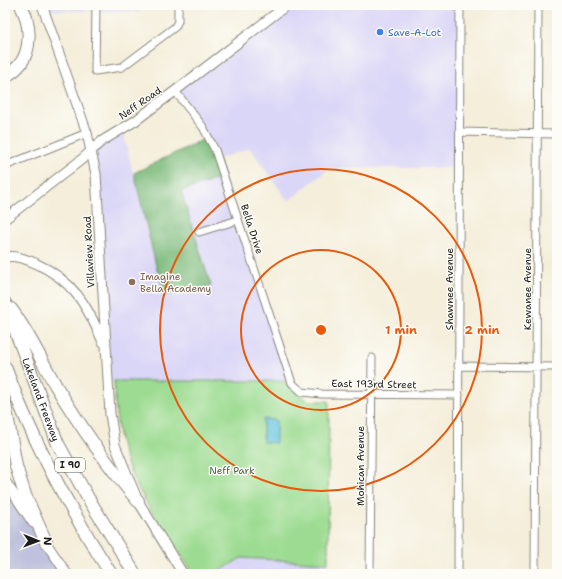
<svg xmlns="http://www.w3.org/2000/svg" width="562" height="579" font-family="'Shantell Sans',sans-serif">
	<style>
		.built { fill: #dad6f7 }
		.industrial { fill: #c0c2dd }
		.green { fill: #9cdb91; stroke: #5c7c56 }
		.forest { fill: #7dbb7b; stroke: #4c6c4c }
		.water { fill: #61c3df; stroke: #3e707e }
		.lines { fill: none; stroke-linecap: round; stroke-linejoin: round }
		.street-casing { stroke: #88857b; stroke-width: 9 }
		.secondary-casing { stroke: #88857b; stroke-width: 11 }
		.highway-casing { stroke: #88857b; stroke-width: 14 }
		.street { stroke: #fff; stroke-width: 7 }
		.secondary { stroke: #fff; stroke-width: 9 }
		.highway { stroke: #fff; stroke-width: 12 }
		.ring { fill: none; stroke: #e8590c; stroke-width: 2 }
		.shop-dot { fill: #3f7fe0; stroke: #fdfcf7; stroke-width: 1.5 }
		.education-dot { fill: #8d6e63; stroke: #fdfcf7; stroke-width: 1.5 }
		.labels { text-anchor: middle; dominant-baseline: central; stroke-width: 3; stroke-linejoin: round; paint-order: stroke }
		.shield { fill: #fdfcf7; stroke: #605f5e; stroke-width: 1 }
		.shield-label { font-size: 9px; font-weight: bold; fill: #1c1c1c }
		.shop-label { font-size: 10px; fill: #366cbe; stroke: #fdfcf7; text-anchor: start }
		.street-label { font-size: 10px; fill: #1c1c1c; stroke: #fdfcf7 }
		.education-label { font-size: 10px; fill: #785e54; stroke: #fdfcf7; text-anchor: start }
		.park-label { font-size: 10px; fill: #495f45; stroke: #fdfcf7 }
		.centre { fill: #e8590c; stroke: #fdfcf7; stroke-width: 2 }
		.ring-label { font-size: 12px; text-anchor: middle; font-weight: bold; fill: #e8590c; stroke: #fdfcf7; stroke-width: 3; stroke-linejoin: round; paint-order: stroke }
	</style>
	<rect width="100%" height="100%" fill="#fdfcf7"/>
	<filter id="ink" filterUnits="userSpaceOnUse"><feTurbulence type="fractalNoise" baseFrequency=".025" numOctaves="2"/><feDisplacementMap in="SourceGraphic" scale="8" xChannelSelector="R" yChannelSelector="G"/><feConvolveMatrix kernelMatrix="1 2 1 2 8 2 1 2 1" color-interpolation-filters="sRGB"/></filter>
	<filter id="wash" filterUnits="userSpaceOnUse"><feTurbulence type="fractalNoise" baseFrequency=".012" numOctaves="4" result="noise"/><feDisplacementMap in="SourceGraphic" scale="16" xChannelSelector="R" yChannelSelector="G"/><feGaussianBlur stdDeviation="0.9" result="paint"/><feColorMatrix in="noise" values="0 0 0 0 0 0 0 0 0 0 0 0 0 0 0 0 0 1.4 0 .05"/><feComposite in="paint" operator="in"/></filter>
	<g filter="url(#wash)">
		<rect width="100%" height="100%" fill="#f4eeda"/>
		<path class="built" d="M 42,5 L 140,5 L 140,12 L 44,10 Z
			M 287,5 L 538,5 L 538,7 L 460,6 L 459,168 L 330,168 L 288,201 L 250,148 L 219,159 L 215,150 L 175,91 Z
			M 122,128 L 156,266 L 193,229 L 181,191 L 225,177 L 292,383 L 108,382 L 92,150 Z
			M 241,558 L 328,563 L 328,574 L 215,574 Z"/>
		<path class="industrial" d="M 5,481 L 67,574 L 5,574 Z"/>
		<path class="green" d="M 114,381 L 283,381 L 308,401 L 329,401 L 328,563 L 241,558 L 215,574 L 194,574 C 167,534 133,492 121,444 C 116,423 115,402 114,381 Z"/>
		<path class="forest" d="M 208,137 L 225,177 L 181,191 L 211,286 L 166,295 L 156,266 L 134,173 Z"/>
		<path class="water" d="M 263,419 L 276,420 L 276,443 L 263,442 Z"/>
	</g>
	<g filter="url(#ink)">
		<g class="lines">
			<defs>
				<path id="street" d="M 96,5 L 95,71 L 122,67 L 175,27 L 178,21 L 178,5
					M 175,91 L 203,127 L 215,150 L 292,383 L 302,392 L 322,394 L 459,395
					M 460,132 L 557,134
					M 5,166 L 87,133
					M 199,232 L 238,220
					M 458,366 L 557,367
					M 370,574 L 372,358
					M 458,574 L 460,5
					M 535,574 L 538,5"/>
				<path id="secondary" d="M 42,5 L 87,133 L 96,174 L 110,414 L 115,445 L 138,501 L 183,574
					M 5,219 L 81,160 L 102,141 L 135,121 L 175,91 L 287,5
					M 5,257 C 15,255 25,259 35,263 C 73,280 87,305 103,342
					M 5,481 L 33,523
					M 42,537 L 67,574"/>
				<g id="highway">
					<path d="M 5,76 C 33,63 33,29 21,5"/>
					<path id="s1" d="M 5,303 L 58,444 L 88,498 L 135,574"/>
					<path d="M 11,309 C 29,333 41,360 56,386 C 79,424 109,467 138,501"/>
					<path d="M 5,367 C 32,440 69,509 111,574"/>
					<path d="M 5,404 L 16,466 L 25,495 L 46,542"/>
				</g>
			</defs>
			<use href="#street" class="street-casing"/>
			<use href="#secondary" class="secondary-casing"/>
			<use href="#highway" class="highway-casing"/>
			<use href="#street" class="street"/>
			<use href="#secondary" class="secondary"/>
			<use href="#highway" class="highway"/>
		</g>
	</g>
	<g class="ring">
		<circle cx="321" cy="330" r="80"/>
		<circle cx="321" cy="330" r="161"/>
	</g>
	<circle class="shop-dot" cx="380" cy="32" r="4"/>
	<circle class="education-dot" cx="132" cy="282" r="4"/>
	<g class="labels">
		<rect class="shield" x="55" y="458" width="30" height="14" rx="3"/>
		<g class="shield-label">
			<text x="70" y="465">I 90</text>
		</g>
		<g class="shop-label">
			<text x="388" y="32">Save-A-Lot</text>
		</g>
		<g class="street-label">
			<text transform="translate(140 103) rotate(-35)">Neff Road</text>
			<text transform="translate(252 229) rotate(72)">Bella Drive</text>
			<text transform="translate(89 252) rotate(-93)">Villaview Road</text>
			<text transform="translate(449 289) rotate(-90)">Shawnee Avenue</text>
			<text transform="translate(527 289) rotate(-90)">Kewanee Avenue</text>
			<text transform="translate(374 384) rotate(1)">East 193rd Street</text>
			<text stroke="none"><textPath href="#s1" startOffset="103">Lakeland Freeway</textPath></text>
			<text transform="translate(360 466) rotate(-90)">Mohican Avenue</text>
		</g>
		<g class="education-label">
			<text x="140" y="276">Imagine<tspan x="140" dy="12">Bella Academy</tspan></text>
		</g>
		<g class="park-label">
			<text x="232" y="470">Neff Park</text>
		</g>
	</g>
	<circle cx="321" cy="330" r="6" class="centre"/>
	<g class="ring-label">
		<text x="401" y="334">1 min</text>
		<text x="482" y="334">2 min</text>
	</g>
	<rect width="562" height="579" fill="none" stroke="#fdfcf7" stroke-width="20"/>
	<g transform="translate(38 541) rotate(91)" stroke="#fdfcf7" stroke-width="3" paint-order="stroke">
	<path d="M0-3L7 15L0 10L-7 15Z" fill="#1c1c1c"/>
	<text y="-6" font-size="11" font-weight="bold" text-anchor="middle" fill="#1c1c1c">N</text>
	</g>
</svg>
